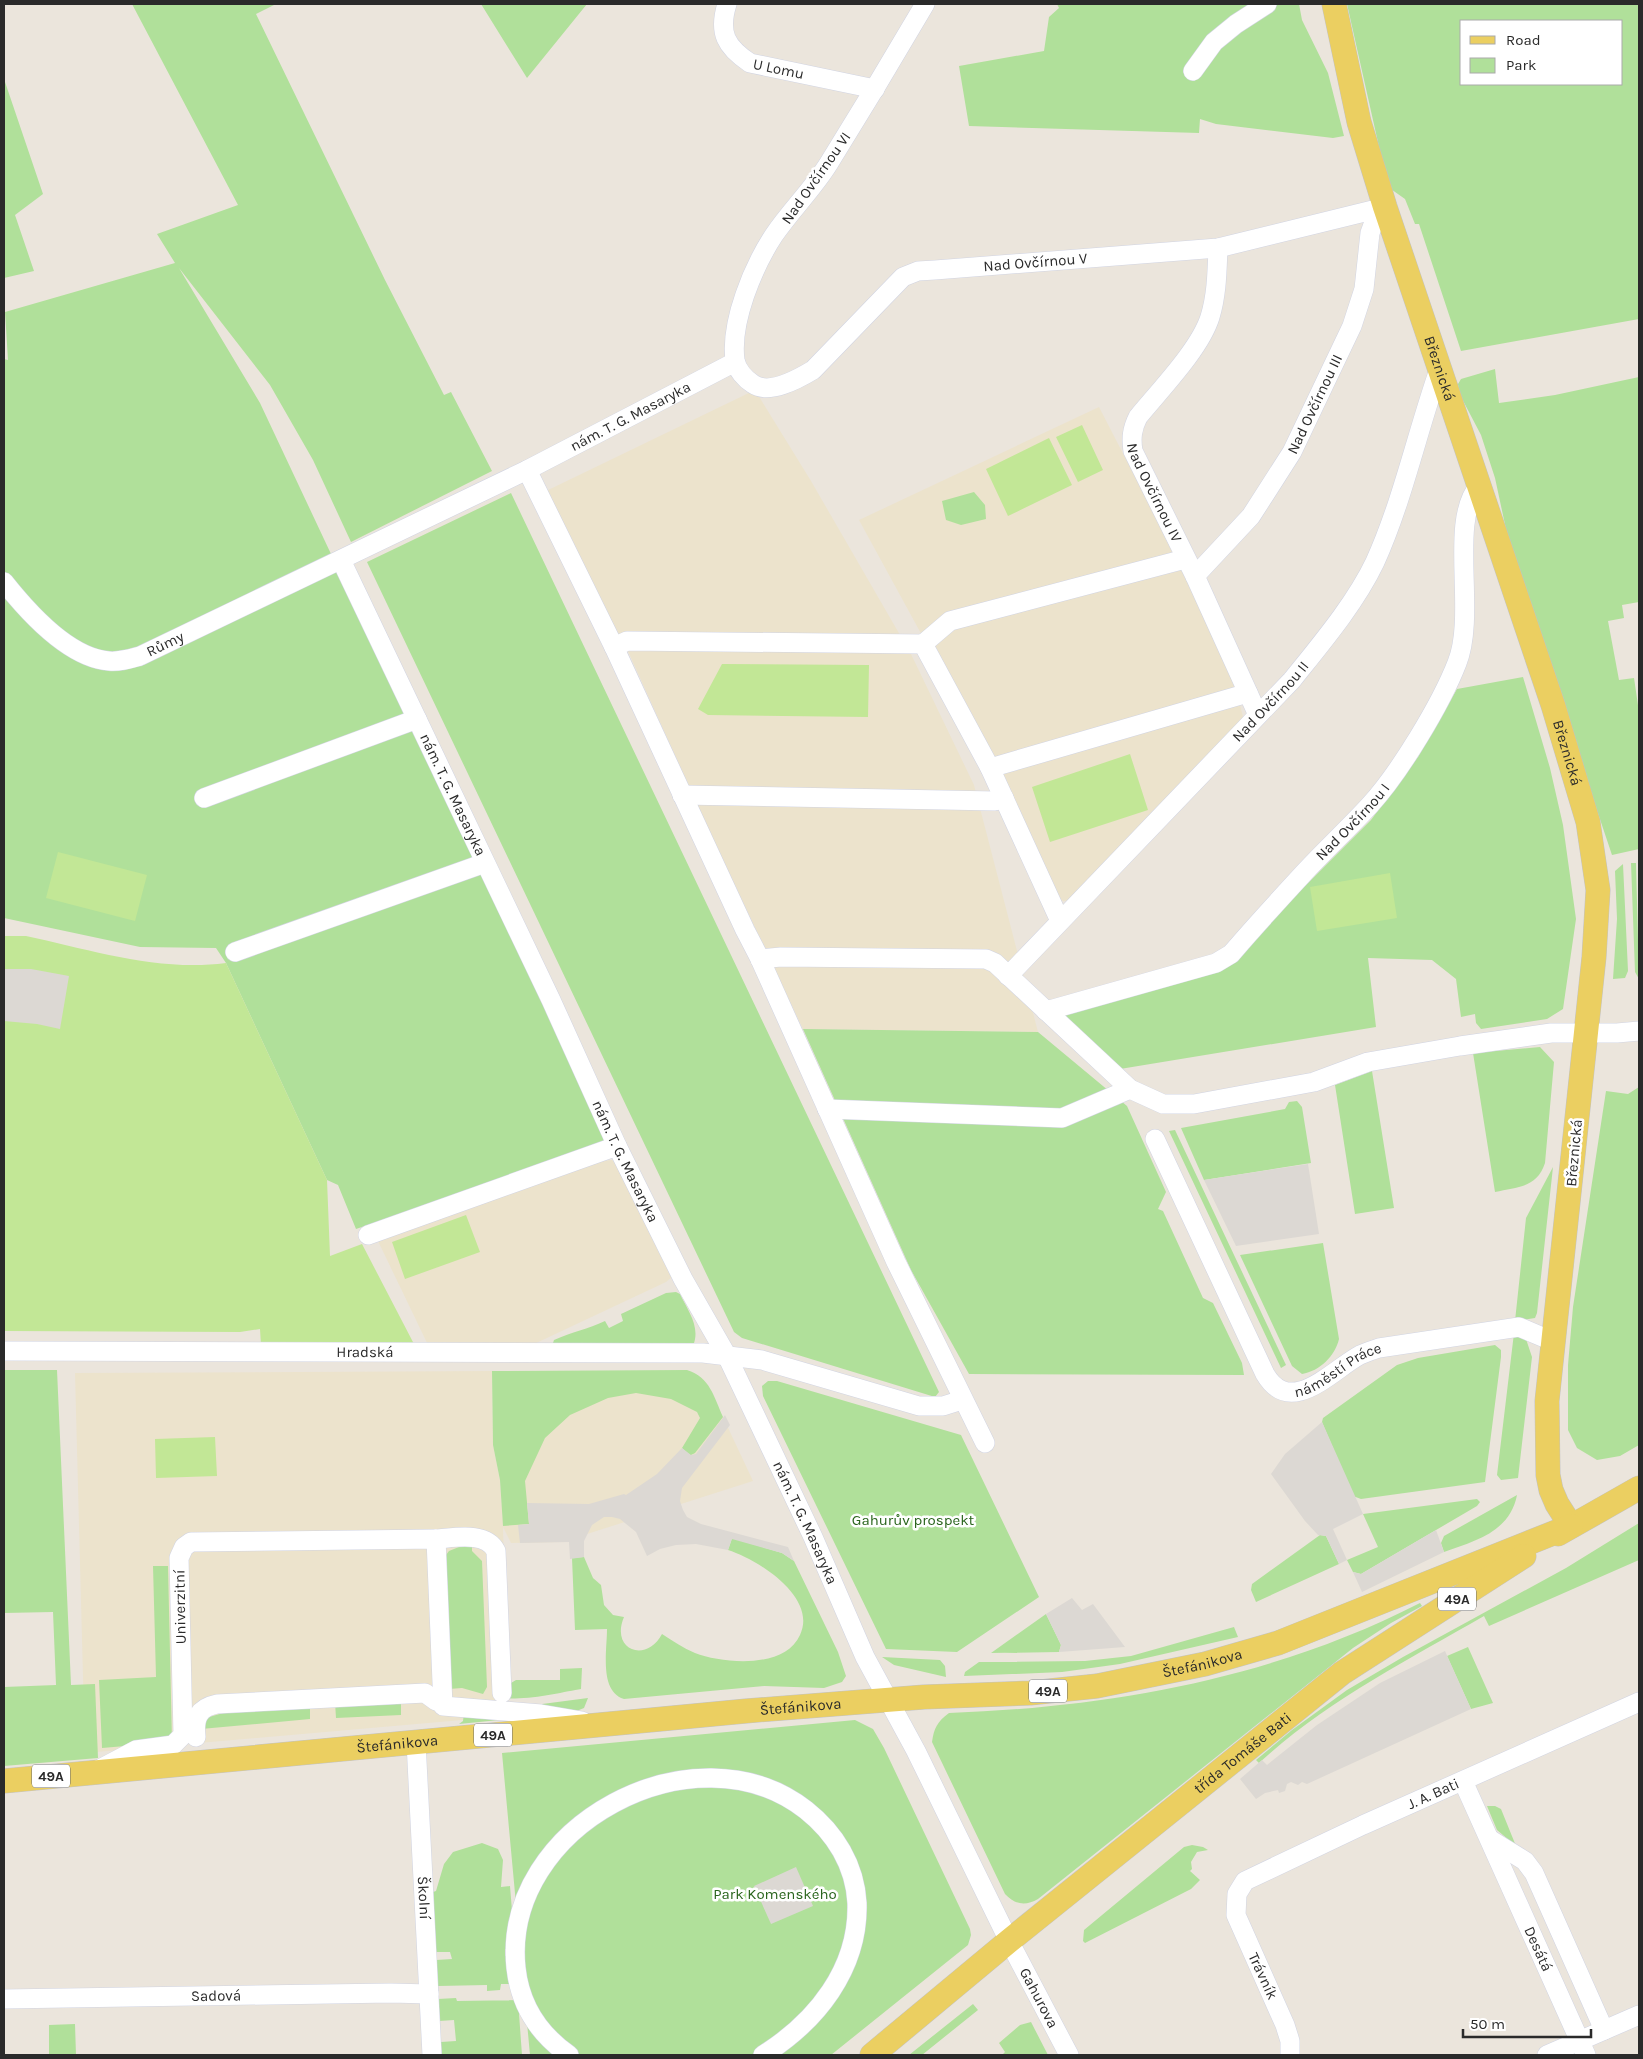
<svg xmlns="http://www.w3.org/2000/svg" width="1643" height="2059" font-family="Karla,sans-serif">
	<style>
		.education { fill: #ece3cc }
		.green { fill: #b0e09a; fill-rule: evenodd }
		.pitch { fill: #c2e796 }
		.plaza { fill: #dcd8d3 }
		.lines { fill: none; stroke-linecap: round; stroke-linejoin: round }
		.minor-casing { stroke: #d1d4e2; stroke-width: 20 }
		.major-casing { stroke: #c3c3c3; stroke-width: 25 }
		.minor { stroke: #fff; stroke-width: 19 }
		.major { stroke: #ebcf61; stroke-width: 24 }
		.labels { text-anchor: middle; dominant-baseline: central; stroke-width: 5; stroke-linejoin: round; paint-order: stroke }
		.shield { fill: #fff; stroke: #6a6a6a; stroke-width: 1 }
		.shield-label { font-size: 14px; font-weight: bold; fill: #2a2a2a }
		.street-label { font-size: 15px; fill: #2a2a2a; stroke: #fff }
		.park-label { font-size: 15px; fill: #29641c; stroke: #fff }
	</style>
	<rect width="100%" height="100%" fill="#ebe5dc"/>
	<path class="education" d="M 755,390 L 811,481 L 911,654 L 974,785 L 1038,1032 L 803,1029 L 705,822 L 628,651 L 570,546 L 544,492 Z
		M 1099,407 L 1212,626 L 1232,673 L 1243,717 L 1240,723 L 1072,900 L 1063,901 L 1055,895 L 1007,791 L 859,520 Z
		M 612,1160 L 621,1169 L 672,1277 L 666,1282 L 532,1345 L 429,1347 L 378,1241 L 596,1162 Z
		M 492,1371 L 493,1445 L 500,1480 L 503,1523 L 569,1388 L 696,1385 L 723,1417 L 753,1481 L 562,1542 L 511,1543 L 503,1527 L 508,1716 L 85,1753 L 75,1373 Z"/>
	<path class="green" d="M 132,4 L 276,4 L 256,14 L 385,280 L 444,395 L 451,392 L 492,471 L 351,542 L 313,460 L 270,385 L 179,268 L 260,403 L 608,1143 L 356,1229 L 338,1185 L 327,1180 L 226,963 L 216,948 L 140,947 L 4,918 L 4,359 L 8,360 L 5,312 L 175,263 L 157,234 L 238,205 Z
		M 481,4 L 587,4 L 527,78 Z
		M 1057,4 L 1299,4 L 1302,20 L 1328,73 L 1344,136 L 1333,138 L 1216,124 L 1200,119 L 1199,133 L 969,126 L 959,66 L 1044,51 L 1049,17 L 1059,8 Z
		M 1347,4 L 1639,4 L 1639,319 L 1461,351 L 1419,224 L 1415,224 L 1405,199 L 1388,187 ZM 1462,21 L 1622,21 L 1622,84 L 1462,84 Z
		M 4,79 L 43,194 L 15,215 L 34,271 L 4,278 Z
		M 1495,369 L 1499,403 L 1555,395 L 1639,377 L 1639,602 L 1622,605 L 1624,618 L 1608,621 L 1619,680 L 1634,678 L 1639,712 L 1639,849 L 1612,855 L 1512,557 L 1495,478 L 1481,435 L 1459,393 L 1458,384 L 1461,379 Z
		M 974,492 L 985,505 L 986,519 L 961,525 L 946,520 L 942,501 Z
		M 511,493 L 939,1392 L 935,1397 L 742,1338 L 734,1332 L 367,562 Z
		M 1523,677 L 1550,768 L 1563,825 L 1576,919 L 1563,1009 L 1547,1019 L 1481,1029 L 1476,1023 L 1475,1014 L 1461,1017 L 1456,979 L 1432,960 L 1368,958 L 1376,1027 L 1120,1069 L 1058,1016 L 1210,960 L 1259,932 L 1371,820 L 1418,757 L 1457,689 Z
		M 1631,863 L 1636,863 L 1639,979 L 1635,972 Z
		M 1623,864 L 1628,971 L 1625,978 L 1613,979 L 1617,919 L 1615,871 Z
		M 803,1029 L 1038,1032 L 1127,1106 L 1166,1192 L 1158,1209 L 1163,1211 L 1203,1298 L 1213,1303 L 1242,1363 L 1244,1375 L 969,1374 L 911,1270 Z
		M 1540,1047 L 1554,1062 L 1545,1163 C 1537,1188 1517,1187 1495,1192 L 1473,1053 Z
		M 1372,1071 L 1394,1208 L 1355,1214 L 1335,1085 Z
		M 1639,1087 L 1639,1445 L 1620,1456 L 1597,1460 L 1577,1448 L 1568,1430 L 1568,1365 L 1573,1307 L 1606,1091 L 1628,1094 Z
		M 1297,1101 L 1302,1107 L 1311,1163 L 1204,1180 L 1181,1128 L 1285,1109 L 1289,1102 Z
		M 1175,1130 L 1286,1365 L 1281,1368 L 1169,1131 Z
		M 1553,1167 L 1537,1313 L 1535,1318 L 1515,1321 L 1526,1218 Z
		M 1323,1243 L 1339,1339 C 1335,1356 1320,1371 1302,1374 L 1292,1366 L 1240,1255 Z
		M 676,1292 L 680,1294 C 688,1311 701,1327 693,1346 L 553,1343 L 554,1340 C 572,1332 588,1329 605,1321 L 609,1328 L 623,1321 L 621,1314 L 666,1293 Z
		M 1514,1333 L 1526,1339 L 1532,1357 L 1518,1478 L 1501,1480 L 1497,1475 Z
		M 1495,1345 L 1501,1350 L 1501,1357 L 1485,1482 L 1361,1499 L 1353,1496 L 1322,1422 L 1323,1418 L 1397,1365 L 1418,1358 Z
		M 4,1370 L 57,1370 L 71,1685 L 95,1684 L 98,1758 L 4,1766 L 4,1687 L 56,1685 L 53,1612 L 4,1613 Z
		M 687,1370 C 710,1377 714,1397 723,1417 L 695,1453 L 689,1456 L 682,1448 L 700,1418 L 697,1412 L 671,1399 L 636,1393 L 608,1398 L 570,1415 L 545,1438 L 525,1481 L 529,1524 L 503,1526 L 500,1480 L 493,1445 L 492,1371 Z
		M 768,1381 L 777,1381 L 961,1435 L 1039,1597 L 957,1652 L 886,1649 L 763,1396 L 762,1386 Z
		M 1517,1495 C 1510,1532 1475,1541 1444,1552 L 1441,1543 L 1444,1536 Z
		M 1477,1499 L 1480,1502 L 1477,1506 L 1361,1574 L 1353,1572 L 1347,1560 L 1378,1547 L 1363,1514 Z
		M 1639,1523 L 1639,1560 L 1489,1626 L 1484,1616 C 1406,1661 1325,1702 1259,1763 L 1256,1760 L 1292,1730 L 1347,1690 L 1403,1657 L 1566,1568 Z
		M 1320,1535 L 1326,1536 L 1339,1564 L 1256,1602 L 1251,1590 L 1252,1584 Z
		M 732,1538 L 782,1553 L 794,1561 L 838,1652 L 846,1676 L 842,1682 L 824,1688 L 764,1686 L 624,1699 C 599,1691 607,1651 607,1629 L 575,1630 L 572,1558 L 584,1557 L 593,1578 L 601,1585 L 604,1605 L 613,1615 L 624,1617 C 610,1650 646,1664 662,1634 C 673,1641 683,1648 695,1653 C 724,1664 785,1669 800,1635 C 818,1597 757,1559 728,1550 Z
		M 459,1547 L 472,1547 L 472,1551 L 482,1561 L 487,1687 L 483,1694 L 462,1688 L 449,1689 L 443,1559 L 449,1551 Z
		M 153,1566 L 168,1566 L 172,1742 L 102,1748 L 99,1680 L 156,1677 Z
		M 1420,1603 L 1422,1606 L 1391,1623 L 1353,1648 L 1038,1899 C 1026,1906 1015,1905 1005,1894 L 932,1742 C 934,1728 937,1722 949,1713 C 1112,1707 1274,1678 1420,1603 Z
		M 1046,1614 L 1061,1645 L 1059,1652 L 991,1653 Z
		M 1234,1627 L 1238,1637 L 1120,1664 L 1062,1672 L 964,1676 L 965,1672 L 979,1662 L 1085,1661 L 1131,1656 Z
		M 1468,1647 L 1493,1703 L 1471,1709 L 1447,1656 Z
		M 882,1657 L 940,1660 L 945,1666 L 946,1677 L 894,1665 Z
		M 582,1668 L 581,1689 C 562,1692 507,1706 493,1693 L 492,1681 L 511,1683 L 516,1680 L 560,1680 L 560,1669 Z
		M 588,1698 L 584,1708 L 574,1712 L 527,1706 Z
		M 335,1702 L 401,1703 L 401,1715 L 336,1718 Z
		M 310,1703 L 310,1719 L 201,1729 L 202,1719 L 234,1710 Z
		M 464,1713 L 501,1718 L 499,1720 L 459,1724 L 463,1721 Z
		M 855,1720 L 873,1729 L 884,1748 L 970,1929 L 971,1935 L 968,1945 L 831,2055 L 530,2055 L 502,1753 Z
		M 1487,1806 L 1495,1806 L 1501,1809 L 1516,1846 L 1497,1830 Z
		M 482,1843 L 498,1849 L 503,1860 L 501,1887 L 510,1886 L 513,1923 L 509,1949 L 505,1949 L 505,1956 L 509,1956 L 514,1984 L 501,1984 L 500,1990 L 487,1991 L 487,1985 L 438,1986 L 436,1960 L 452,1959 L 450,1952 L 436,1952 L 433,1892 L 436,1891 L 444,1864 L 453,1852 Z
		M 1192,1845 L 1203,1847 L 1208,1850 L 1197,1852 L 1191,1862 L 1192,1869 L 1190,1871 L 1200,1880 L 1191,1889 L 1085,1943 L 1083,1941 L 1084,1930 L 1184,1847 Z
		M 456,1998 L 457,2001 L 518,2000 L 522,2055 L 442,2055 L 441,2042 L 456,2041 L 454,2020 L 439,2021 L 438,1999 Z
		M 973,2004 L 978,2010 L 922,2055 L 909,2055 Z
		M 1031,2022 L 1048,2055 L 1002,2055 L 1005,2052 L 999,2043 L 1020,2025 Z
		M 75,2024 L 76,2055 L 49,2055 L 49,2025 Z"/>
	<path class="pitch" d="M 1082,425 L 1103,470 L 1078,482 L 1056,437 Z
		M 1049,438 L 1072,485 L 1008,516 L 986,469 Z
		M 722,664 L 869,665 L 868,717 L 708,715 L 698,709 Z
		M 1130,754 L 1148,810 L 1050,842 L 1032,787 Z
		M 58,852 L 147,875 L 135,921 L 46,898 Z
		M 1390,873 L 1397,918 L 1317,931 L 1310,887 Z
		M 4,936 L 26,936 C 91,950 159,972 226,963 L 327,1180 L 330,1256 L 362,1244 L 414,1344 L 261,1345 L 260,1329 L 240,1332 L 4,1331 Z
		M 466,1215 L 480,1252 L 405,1279 L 392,1242 Z
		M 215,1437 L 217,1476 L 156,1478 L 155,1439 Z"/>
	<path class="plaza" d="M 4,969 L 31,969 L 69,976 L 60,1029 L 37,1024 L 4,1021 Z
		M 1308,1164 L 1319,1234 L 1236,1246 L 1204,1180 Z
		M 725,1415 L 730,1425 L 682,1488 L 680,1501 L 683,1510 L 687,1517 L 701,1524 L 788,1547 L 794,1561 L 782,1553 L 732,1539 L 728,1550 L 696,1544 L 676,1545 L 660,1549 L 647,1556 L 636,1532 L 620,1519 L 612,1517 L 604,1517 L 592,1525 L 584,1541 L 584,1557 L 570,1559 L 569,1542 L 520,1543 L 518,1525 L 529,1524 L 527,1503 L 589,1504 L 624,1494 L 626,1495 L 657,1474 L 682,1448 L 691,1455 L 696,1454 Z
		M 1322,1422 L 1363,1514 L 1333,1529 L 1347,1560 L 1339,1564 L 1326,1536 L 1318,1535 L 1305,1521 L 1271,1474 L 1285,1454 Z
		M 1436,1530 L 1444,1552 L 1362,1592 L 1353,1572 L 1361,1574 Z
		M 1072,1598 L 1082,1610 L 1093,1604 L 1125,1647 L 1059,1652 L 1061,1645 L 1046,1614 Z
		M 1445,1651 L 1471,1709 L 1307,1784 L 1302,1782 L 1298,1785 L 1291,1782 L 1287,1784 L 1285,1791 L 1279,1793 L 1278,1790 L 1265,1793 L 1256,1799 L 1240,1779 L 1262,1760 L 1267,1765 L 1317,1725 L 1380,1683 Z
		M 796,1867 L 813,1906 L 771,1924 L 754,1886 Z"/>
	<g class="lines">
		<defs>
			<g id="minor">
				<path id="s1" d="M 727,4 C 718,33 726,47 750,63 L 875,89"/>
				<path id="s2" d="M 925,4 C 894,57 862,110 829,163 C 813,189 791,210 774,235 C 753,267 730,322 735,360 C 737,370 745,379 753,384 C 769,395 798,379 813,370 L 903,277 L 918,271 L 935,270 L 1218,248 L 1385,207"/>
				<path d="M 1193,71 L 1214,42 L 1236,24 L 1267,4"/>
				<path id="s3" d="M 1218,248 C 1217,271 1217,294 1210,317 C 1200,349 1160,390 1138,417 C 1132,429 1131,438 1133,451 L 1195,576 L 1258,715"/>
				<path d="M 527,470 L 614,647 L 745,930 L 760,959 L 896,1262 L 985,1443"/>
				<path id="s4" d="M 341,560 L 551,1000 L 617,1146 L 683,1279 L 727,1356 L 813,1537 L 865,1657 L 916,1751 L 1009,1941 L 1069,2055"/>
				<path id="s5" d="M 1195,576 L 1251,516 L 1292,452 L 1352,326 L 1364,289 L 1370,233 L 1374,222 L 1385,207"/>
				<path id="s6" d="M 4,582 C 27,611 69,658 109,661 C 120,662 129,659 140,656 L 527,470 L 735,362"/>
				<path d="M 923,644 L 950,621 L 1185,559"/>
				<path d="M 614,647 L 627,641 L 923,644 L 990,768 L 1060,921"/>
				<path d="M 990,768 L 1248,693"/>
				<path d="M 682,795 L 995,801 L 1004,798"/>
				<path d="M 204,798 L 417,719"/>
				<path d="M 235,952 L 485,863"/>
				<path d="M 760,959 L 781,957 L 986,959 L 995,963 L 1130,1089 L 1163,1104 L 1194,1104 L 1314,1082 L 1368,1062 L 1460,1046 L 1551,1033 L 1617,1033 L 1639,1031"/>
				<path id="s7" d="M 1008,976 L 1292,680 C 1320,645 1355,604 1375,562 C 1403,500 1417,432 1440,367"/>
				<path id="s8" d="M 1046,1011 L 1216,963 L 1231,954 C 1254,927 1278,901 1302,875 C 1324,851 1348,829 1370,805 C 1400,772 1441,704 1457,663 C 1477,613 1448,521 1479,486"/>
				<path d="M 827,1109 L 1062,1118 L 1130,1089"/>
				<path id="s9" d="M 1155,1139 L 1265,1374 C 1291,1418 1332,1370 1360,1355 C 1366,1352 1373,1350 1379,1348 L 1519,1327 L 1552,1341"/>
				<path d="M 368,1235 L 617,1146"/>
				<path id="s10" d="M 4,1351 L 703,1353 L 762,1360 L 919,1406 L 943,1406 L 962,1400"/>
				<path d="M 436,1539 C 454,1538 486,1531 496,1551 L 502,1693"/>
				<path d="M 196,1737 C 194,1718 198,1708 217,1704 L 425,1693 L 436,1701"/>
				<path id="s11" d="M 416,1742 L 432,2055"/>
				<path d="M 98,1770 L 136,1750 L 173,1745 L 183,1735 L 179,1558 L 184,1547 L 191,1542 L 436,1539 L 443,1706 L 541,1714 L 582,1721"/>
				<path id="s12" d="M 1463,1781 L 1586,2055"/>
				<path d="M 1491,1840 L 1525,1861 L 1534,1873 L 1604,2030"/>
				<path id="s13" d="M 4,1999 L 391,1993 L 429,1994"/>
				<path d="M 569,2055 C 539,2034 520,2005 516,1968 C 501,1826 695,1723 806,1810 C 835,1833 855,1865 857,1903 C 859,1969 816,2022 763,2055"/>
				<path id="s14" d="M 1290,2055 L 1290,2041 L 1285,2025 L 1236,1915 L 1237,1894 L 1245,1881 L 1363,1825 L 1639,1702"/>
				<path d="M 1547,2055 L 1639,2015"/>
			</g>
			<g id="major">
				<path id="s15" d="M 1334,4 L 1359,122 L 1385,207 L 1553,705 L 1588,822 L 1598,890 L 1594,957 L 1547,1401 L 1548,1475 L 1551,1490 L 1557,1504 L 1571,1526"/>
				<path d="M 1558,1534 L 1639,1488"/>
				<path id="s16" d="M 4,1781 L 746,1711 L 924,1697 L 1030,1693 L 1097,1686 L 1205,1664 L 1278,1643 L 1571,1526"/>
				<path id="s17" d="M 872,2055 L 1009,1941 L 1342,1673 L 1524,1556"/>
			</g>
		</defs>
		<use href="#minor" class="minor-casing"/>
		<use href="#major" class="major-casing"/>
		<use href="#minor" class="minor"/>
		<use href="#major" class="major"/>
	</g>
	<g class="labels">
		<g class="shield">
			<rect x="1438" y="1587.5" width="38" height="23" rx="4"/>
			<rect x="1029" y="1679.5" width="38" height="23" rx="4"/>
			<rect x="474" y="1723.5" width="38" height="23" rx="4"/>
			<rect x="32" y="1764.5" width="38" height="23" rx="4"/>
		</g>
		<g class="shield-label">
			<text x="1457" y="1599">49A</text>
			<text x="1048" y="1691">49A</text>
			<text x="493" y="1735">49A</text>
			<text x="51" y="1776">49A</text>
		</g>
		<g class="street-label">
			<text stroke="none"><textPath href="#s1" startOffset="99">U Lomu</textPath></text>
			<text transform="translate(816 178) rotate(-55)">Nad Ovčírnou VI</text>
			<text stroke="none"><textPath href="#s2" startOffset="768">Nad Ovčírnou V</textPath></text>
			<text stroke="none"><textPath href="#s15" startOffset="380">Březnická</textPath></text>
			<text stroke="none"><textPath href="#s5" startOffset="211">Nad Ovčírnou III</textPath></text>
			<text stroke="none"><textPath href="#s6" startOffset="712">nám. T. G. Masaryka</textPath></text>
			<text stroke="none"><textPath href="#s3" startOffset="275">Nad Ovčírnou IV</textPath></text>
			<text stroke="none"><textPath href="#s6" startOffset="194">Růmy</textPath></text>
			<text stroke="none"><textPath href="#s7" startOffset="380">Nad Ovčírnou II</textPath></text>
			<text stroke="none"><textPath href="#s15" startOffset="785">Březnická</textPath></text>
			<text stroke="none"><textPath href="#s4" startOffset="260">nám. T. G. Masaryka</textPath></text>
			<text stroke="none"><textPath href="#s8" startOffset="374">Nad Ovčírnou I</textPath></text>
			<text transform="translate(1574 1153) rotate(-85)">Březnická</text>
			<text stroke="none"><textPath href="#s4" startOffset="665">nám. T. G. Masaryka</textPath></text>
			<text stroke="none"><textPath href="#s10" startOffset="361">Hradská</textPath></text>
			<text stroke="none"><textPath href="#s9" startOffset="345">náměstí Práce</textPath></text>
			<text stroke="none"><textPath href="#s4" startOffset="1069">nám. T. G. Masaryka</textPath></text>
			<text transform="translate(180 1607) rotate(-91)">Univerzitní</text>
			<text stroke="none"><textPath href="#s16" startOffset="1205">Štefánikova</textPath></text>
			<text stroke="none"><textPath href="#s16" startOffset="800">Štefánikova</textPath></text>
			<text stroke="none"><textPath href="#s16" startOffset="395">Štefánikova</textPath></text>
			<text stroke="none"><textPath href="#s17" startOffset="478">třída Tomáše Bati</textPath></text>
			<text stroke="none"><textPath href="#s14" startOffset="395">J. A. Bati</textPath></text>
			<text stroke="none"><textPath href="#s11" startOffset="156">Školní</textPath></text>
			<text stroke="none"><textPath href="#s12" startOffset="184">Desátá</textPath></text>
			<text transform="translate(1263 1976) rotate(65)">Trávník</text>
			<text stroke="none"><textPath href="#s13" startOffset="212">Sadová</textPath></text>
			<text stroke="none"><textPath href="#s4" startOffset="1599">Gahurova</textPath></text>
		</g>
		<g class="park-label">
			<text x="913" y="1520">Gahurův prospekt</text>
			<text x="775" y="1894">Park Komenského</text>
		</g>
	</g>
	<rect width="1643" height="2059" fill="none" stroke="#2a2a2a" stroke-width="10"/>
	<rect x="1460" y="20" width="162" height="65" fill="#ffffff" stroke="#aaaaaa"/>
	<rect x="1470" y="36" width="25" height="8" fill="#ebcf61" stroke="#aaaaaa"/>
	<text x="1506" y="45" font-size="15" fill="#2a2a2a">Road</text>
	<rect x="1470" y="58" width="25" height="15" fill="#b0e09a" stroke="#aaaaaa"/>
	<text x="1506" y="70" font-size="15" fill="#2a2a2a">Park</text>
	<path d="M1463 2029v8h128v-8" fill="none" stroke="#2a2a2a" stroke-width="2.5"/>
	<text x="1470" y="2029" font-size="15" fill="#2a2a2a" stroke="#ffffff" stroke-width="4" paint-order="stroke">50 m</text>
</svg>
